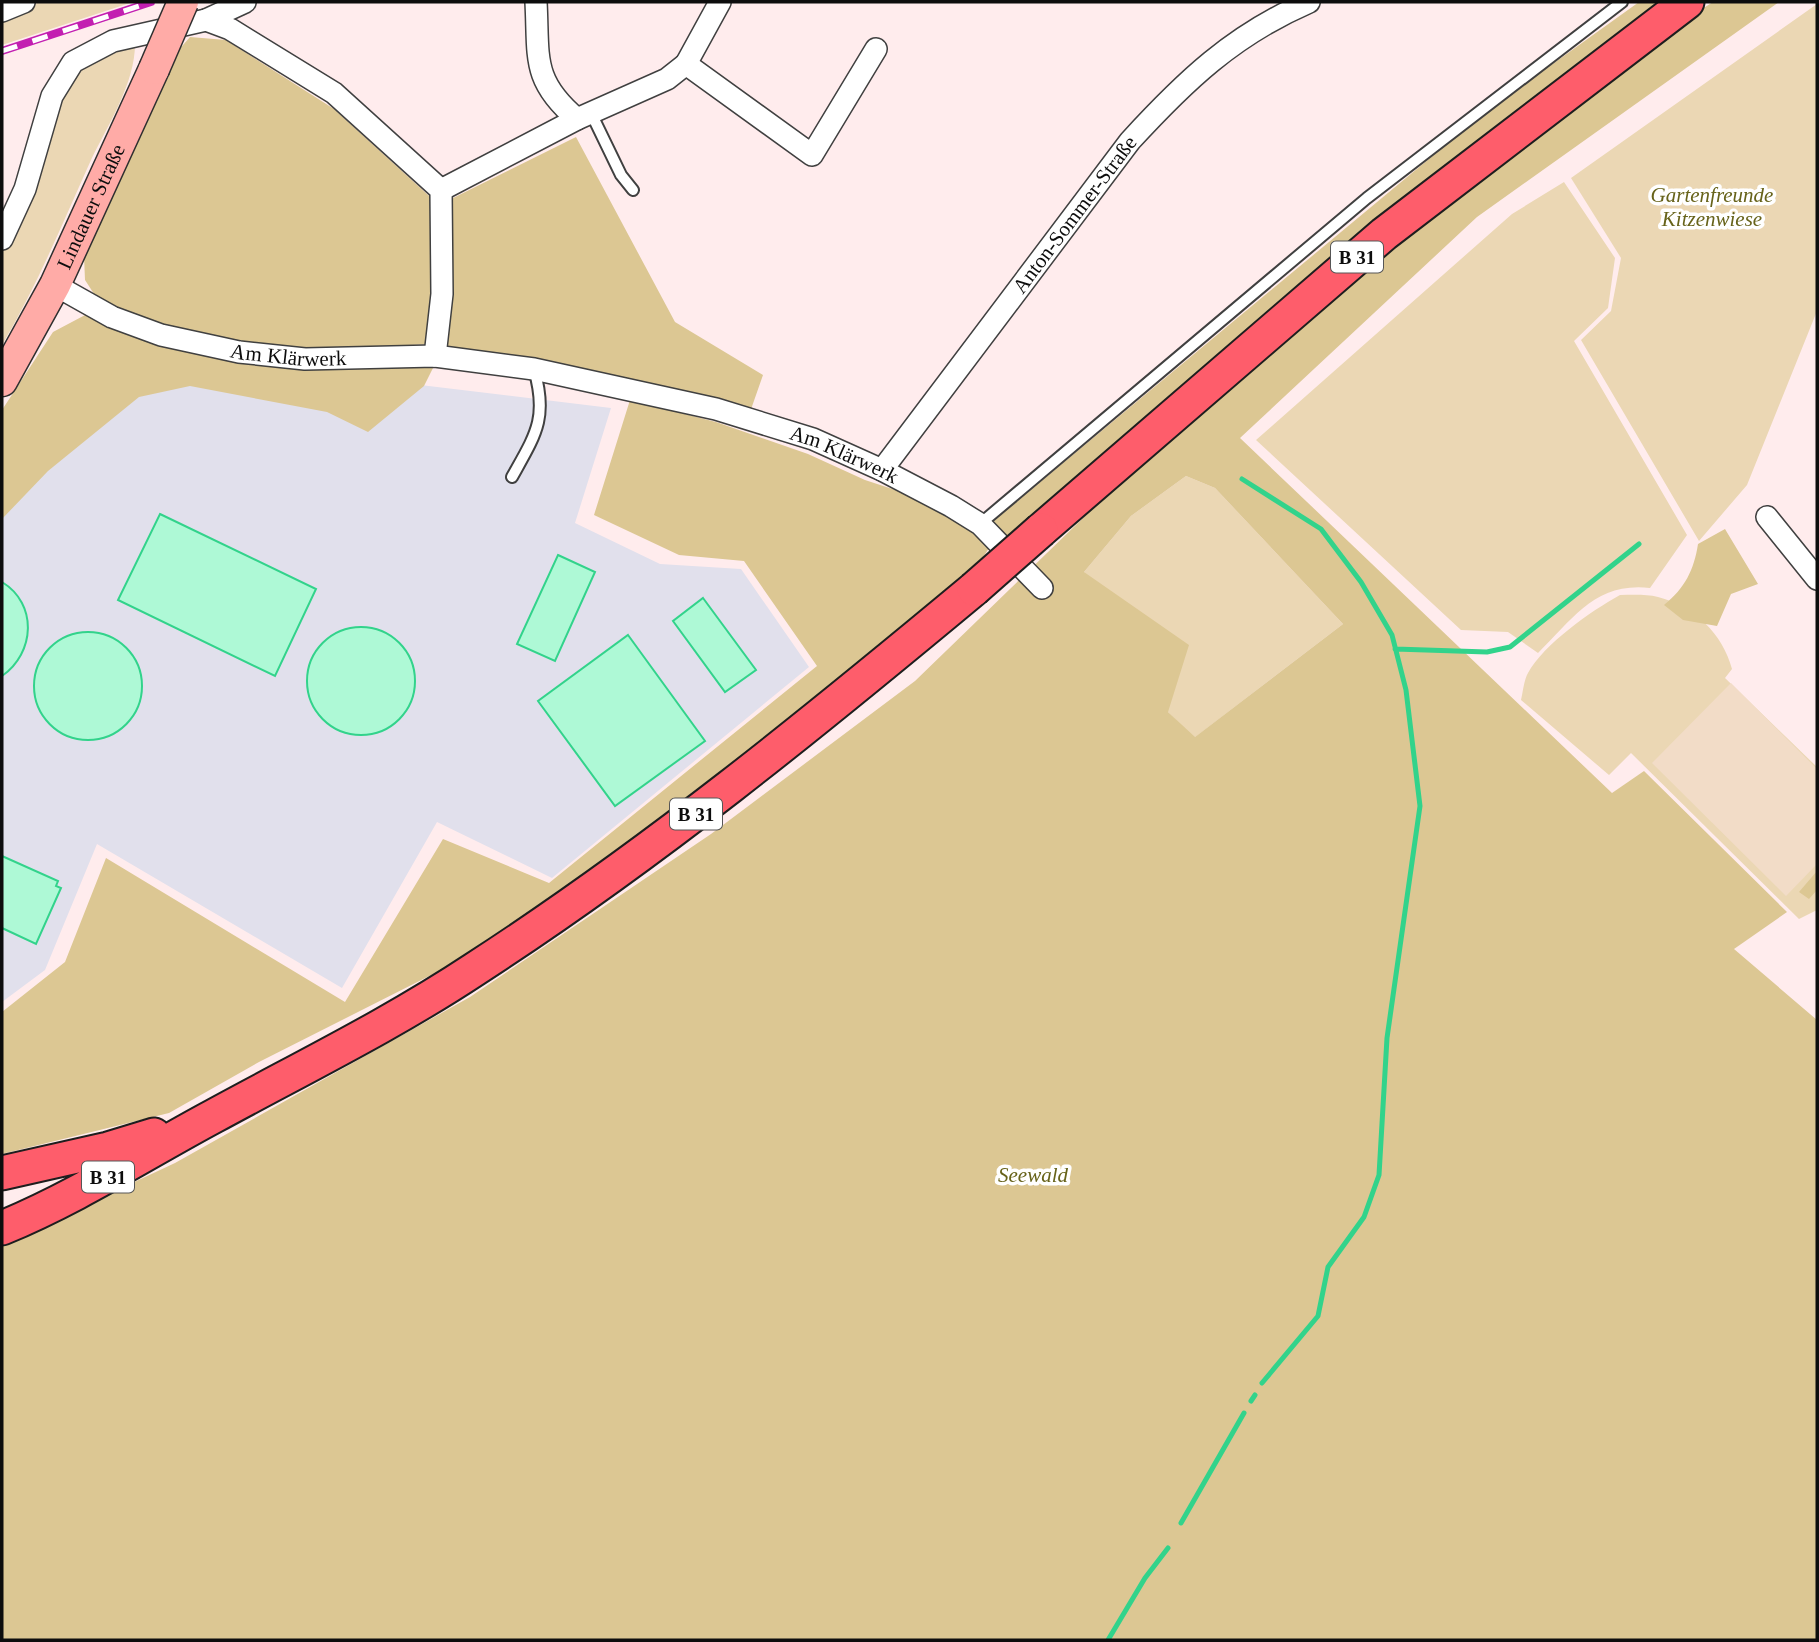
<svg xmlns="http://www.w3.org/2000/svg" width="1819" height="1642" font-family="Georgia,serif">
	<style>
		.industrial { fill: #e1e0ec }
		.green { fill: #ebd7b4 }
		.forest { fill: #dcc793; fill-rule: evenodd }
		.pitch { fill: #f2dcc7 }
		.water { fill: #aef9d6; stroke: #32d38b; stroke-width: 2 }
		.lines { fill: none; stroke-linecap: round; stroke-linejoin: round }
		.stream { stroke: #32d38b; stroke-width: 5 }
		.lane-casing { stroke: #404040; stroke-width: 14 }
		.street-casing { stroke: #404040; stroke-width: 24 }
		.secondary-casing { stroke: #2f2f2f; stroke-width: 33 }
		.primary-casing { stroke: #1e1e1e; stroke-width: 37 }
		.lane { stroke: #fff; stroke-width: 10 }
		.street { stroke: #fff; stroke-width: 21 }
		.secondary { stroke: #ffaba7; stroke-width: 30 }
		.primary { stroke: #fe5d6b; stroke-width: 33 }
		.rail-casing { stroke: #c31fb1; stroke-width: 8 }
		.rail { stroke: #fff; stroke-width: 5; stroke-dasharray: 16; stroke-linecap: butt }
		.secondary-bridge-casing { stroke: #2f2f2f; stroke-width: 33; stroke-linecap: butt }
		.primary-bridge-casing { stroke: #1e1e1e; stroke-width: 37; stroke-linecap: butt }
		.secondary-bridge { stroke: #ffaba7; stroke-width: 30 }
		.primary-bridge { stroke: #fe5d6b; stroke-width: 33 }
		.labels { text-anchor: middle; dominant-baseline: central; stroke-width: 7; stroke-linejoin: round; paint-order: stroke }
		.shield { fill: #fff; stroke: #565656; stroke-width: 2 }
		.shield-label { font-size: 19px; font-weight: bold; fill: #0d0d0d }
		.park-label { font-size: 21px; font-style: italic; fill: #67631a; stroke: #fff }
		.street-label { font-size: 21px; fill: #0d0d0d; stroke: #fff }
	</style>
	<rect width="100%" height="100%" fill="#ffeced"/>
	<path class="industrial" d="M 55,359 L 412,384 L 611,408 L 575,523 L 660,564 L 741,569 L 809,667 L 552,878 L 437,822 L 342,988 L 97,844 L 45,970 L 2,1002 L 2,434 Z"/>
	<path class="green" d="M 41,2 L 133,2 L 2,45 L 2,14 Z
		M 1817,4 L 1817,311 L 1747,485 L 1699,541 L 1581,340 L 1611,311 L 1621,258 L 1571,178 Z
		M 135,44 C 135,83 108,125 91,160 C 63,222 37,286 2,345 L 2,244 L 74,65 Z
		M 1564,182 L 1615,258 L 1608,308 L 1574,341 L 1687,535 L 1650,588 C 1595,582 1574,618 1538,653 L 1508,632 L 1461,630 L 1256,440 L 1512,214 Z
		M 1186,476 L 1215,488 L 1343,624 L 1194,738 L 1168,712 L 1084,572 L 1131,516 Z
		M 1620,595 C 1632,595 1646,594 1658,597 C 1694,606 1723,634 1732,669 L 1725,678 L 1817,767 L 1817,910 L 1799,919 L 1631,753 L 1609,775 L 1521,700 C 1523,691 1524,680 1528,673 C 1544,644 1591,611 1620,595 Z"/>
	<path class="forest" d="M 1639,2 L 1665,2 L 1535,97 L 1300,286 L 1008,537 L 992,522 L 1483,114 Z
		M 1713,2 L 1779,2 L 1477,217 L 1240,438 L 1612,793 L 1644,771 L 1787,912 L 1734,949 L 1817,1020 L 1817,1640 L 2,1640 L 2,1244 L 175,1163 L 470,997 L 711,834 L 915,681 L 1144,459 L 1316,312 L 1501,160 L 1655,39 ZM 1186,476 L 1215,488 L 1343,624 L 1195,737 L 1168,712 L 1189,645 L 1084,572 L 1131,516 Z
		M 190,37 L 226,40 L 334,109 L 439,205 L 576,137 L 675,322 L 763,375 L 749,415 L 436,344 L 307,349 L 244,347 L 167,328 L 98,300 L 85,280 L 84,256 L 176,53 Z
		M 87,314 L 161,346 L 236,362 L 433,368 L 424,386 L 368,432 L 327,412 L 190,386 L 139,397 L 48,471 L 2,519 L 2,410 L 53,332 Z
		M 630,400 L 716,422 L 808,454 L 865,480 L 941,505 L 980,529 L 989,548 L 973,573 L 751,761 L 449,966 L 259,1062 L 169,1113 L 2,1154 L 2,1012 L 65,962 L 106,858 L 345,1002 L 443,839 L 549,883 L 817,666 L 744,561 L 679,555 L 594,515 Z
		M 1725,529 L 1758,584 L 1731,594 L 1717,626 L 1683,620 L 1664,605 C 1685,588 1694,570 1698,544 Z
		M 1817,871 L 1817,890 L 1809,899 L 1799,892 Z"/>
	<path class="pitch" d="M 1731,683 L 1817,769 L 1817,864 L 1786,896 L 1652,763 Z"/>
	<path class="water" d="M 160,514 L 316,589 L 275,676 L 118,600 Z
		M 558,555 L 595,572 L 555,661 L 517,644 Z
		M 2,582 C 38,604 35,653 2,676 Z
		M 703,598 L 756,670 L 725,692 L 673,621 Z
		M307 681a54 54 0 1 1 108 0a54 54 0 1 1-108 0Z
		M34 686a54 54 0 1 1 108 0a54 54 0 1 1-108 0Z
		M 628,635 L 705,741 L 615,806 L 538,701 Z
		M 2,856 L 58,881 L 56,886 L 61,888 L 36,944 L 2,928 Z"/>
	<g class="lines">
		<path class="stream" d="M 1242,479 L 1321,529 L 1361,582 L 1392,635 L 1406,690 L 1420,806 L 1387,1038 L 1379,1175 L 1364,1217 L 1328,1267 L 1318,1316 L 1262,1383
			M 1395,649 L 1487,652 L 1510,647 L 1639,544
			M 1251,1401 L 1255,1395
			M 1181,1523 L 1244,1413
			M 1108,1640 L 1145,1578 L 1168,1548"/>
		<defs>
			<path id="lane" d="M 591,113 L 621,175 L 633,190
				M 512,477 C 536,434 548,418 534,369
				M 980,524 L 1367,198 L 1622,2"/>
			<g id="street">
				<path d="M 536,2 C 539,57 531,80 577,119"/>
				<path d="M 720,2 L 686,64 L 812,155 L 876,49"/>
				<path d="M 2,11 L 24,2"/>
				<path d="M 206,20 L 245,2"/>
				<path d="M 441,190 L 577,119 L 667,79 L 686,64"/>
				<path d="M 2,239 L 25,189 L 52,96 L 73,62 L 113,41 L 206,20 L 230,29 L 334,93 L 441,190 L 442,294 L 435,356"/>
				<path id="s1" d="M 55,285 L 112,317 L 161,335 L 239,352 L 305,359 L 435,356 L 534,369 L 716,409 L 813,439 L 882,470 L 951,506 L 980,524 L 1042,588"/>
				<path id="s2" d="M 882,470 L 1130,141 C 1185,81 1233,35 1309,2"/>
				<path d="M 1767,517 L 1817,579"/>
			</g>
			<g id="secondary">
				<path id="s3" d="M 2,381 L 55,285 L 154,69"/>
			</g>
			<path id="primary" d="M 1041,530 L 1384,234 L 1687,2
				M 2,1173 L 108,1149 L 154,1135
				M 2,1228 C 77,1197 143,1154 214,1116 C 302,1068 392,1024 475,969 C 651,855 813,723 974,589"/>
		</defs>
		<use href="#lane" class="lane-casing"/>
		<use href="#street" class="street-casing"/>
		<use href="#secondary" class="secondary-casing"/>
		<use href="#primary" class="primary-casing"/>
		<use href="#lane" class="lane"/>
		<use href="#street" class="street"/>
		<use href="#secondary" class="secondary"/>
		<use href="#primary" class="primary"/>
		<defs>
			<path id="rail" d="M 2,51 L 151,2"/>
		</defs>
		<use href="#rail" class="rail-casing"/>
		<use href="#rail" class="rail"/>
		<defs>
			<path id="secondary-bridge" d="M 154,69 L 183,2"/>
			<path id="primary-bridge" d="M 974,589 L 1041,530"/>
		</defs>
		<use href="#secondary-bridge" class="secondary-bridge-casing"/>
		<use href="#primary-bridge" class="primary-bridge-casing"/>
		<use href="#secondary-bridge" class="secondary-bridge"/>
		<use href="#primary-bridge" class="primary-bridge"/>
	</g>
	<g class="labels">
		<g class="shield">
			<rect x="1331" y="241.5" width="52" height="31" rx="5"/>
			<rect x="670" y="798.5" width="52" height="31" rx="5"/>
			<rect x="82" y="1161.5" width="52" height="31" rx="5"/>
		</g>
		<g class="shield-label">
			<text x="1357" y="257">B 31</text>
			<text x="696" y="814">B 31</text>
			<text x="108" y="1177">B 31</text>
		</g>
		<g class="park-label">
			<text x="1712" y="195">Gartenfreunde<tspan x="1712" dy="24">Kitzenwiese</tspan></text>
			<text x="1033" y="1175">Seewald</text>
		</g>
		<g class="street-label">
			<text stroke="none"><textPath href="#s3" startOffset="196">Lindauer Straße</textPath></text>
			<text stroke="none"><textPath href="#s2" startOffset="320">Anton-Sommer-Straße</textPath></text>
			<text stroke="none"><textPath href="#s1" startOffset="247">Am Klärwerk</textPath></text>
			<text stroke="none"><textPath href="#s1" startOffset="816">Am Klärwerk</textPath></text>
		</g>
	</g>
	<rect width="1819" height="1642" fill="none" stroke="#0d0d0d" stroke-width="7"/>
</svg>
